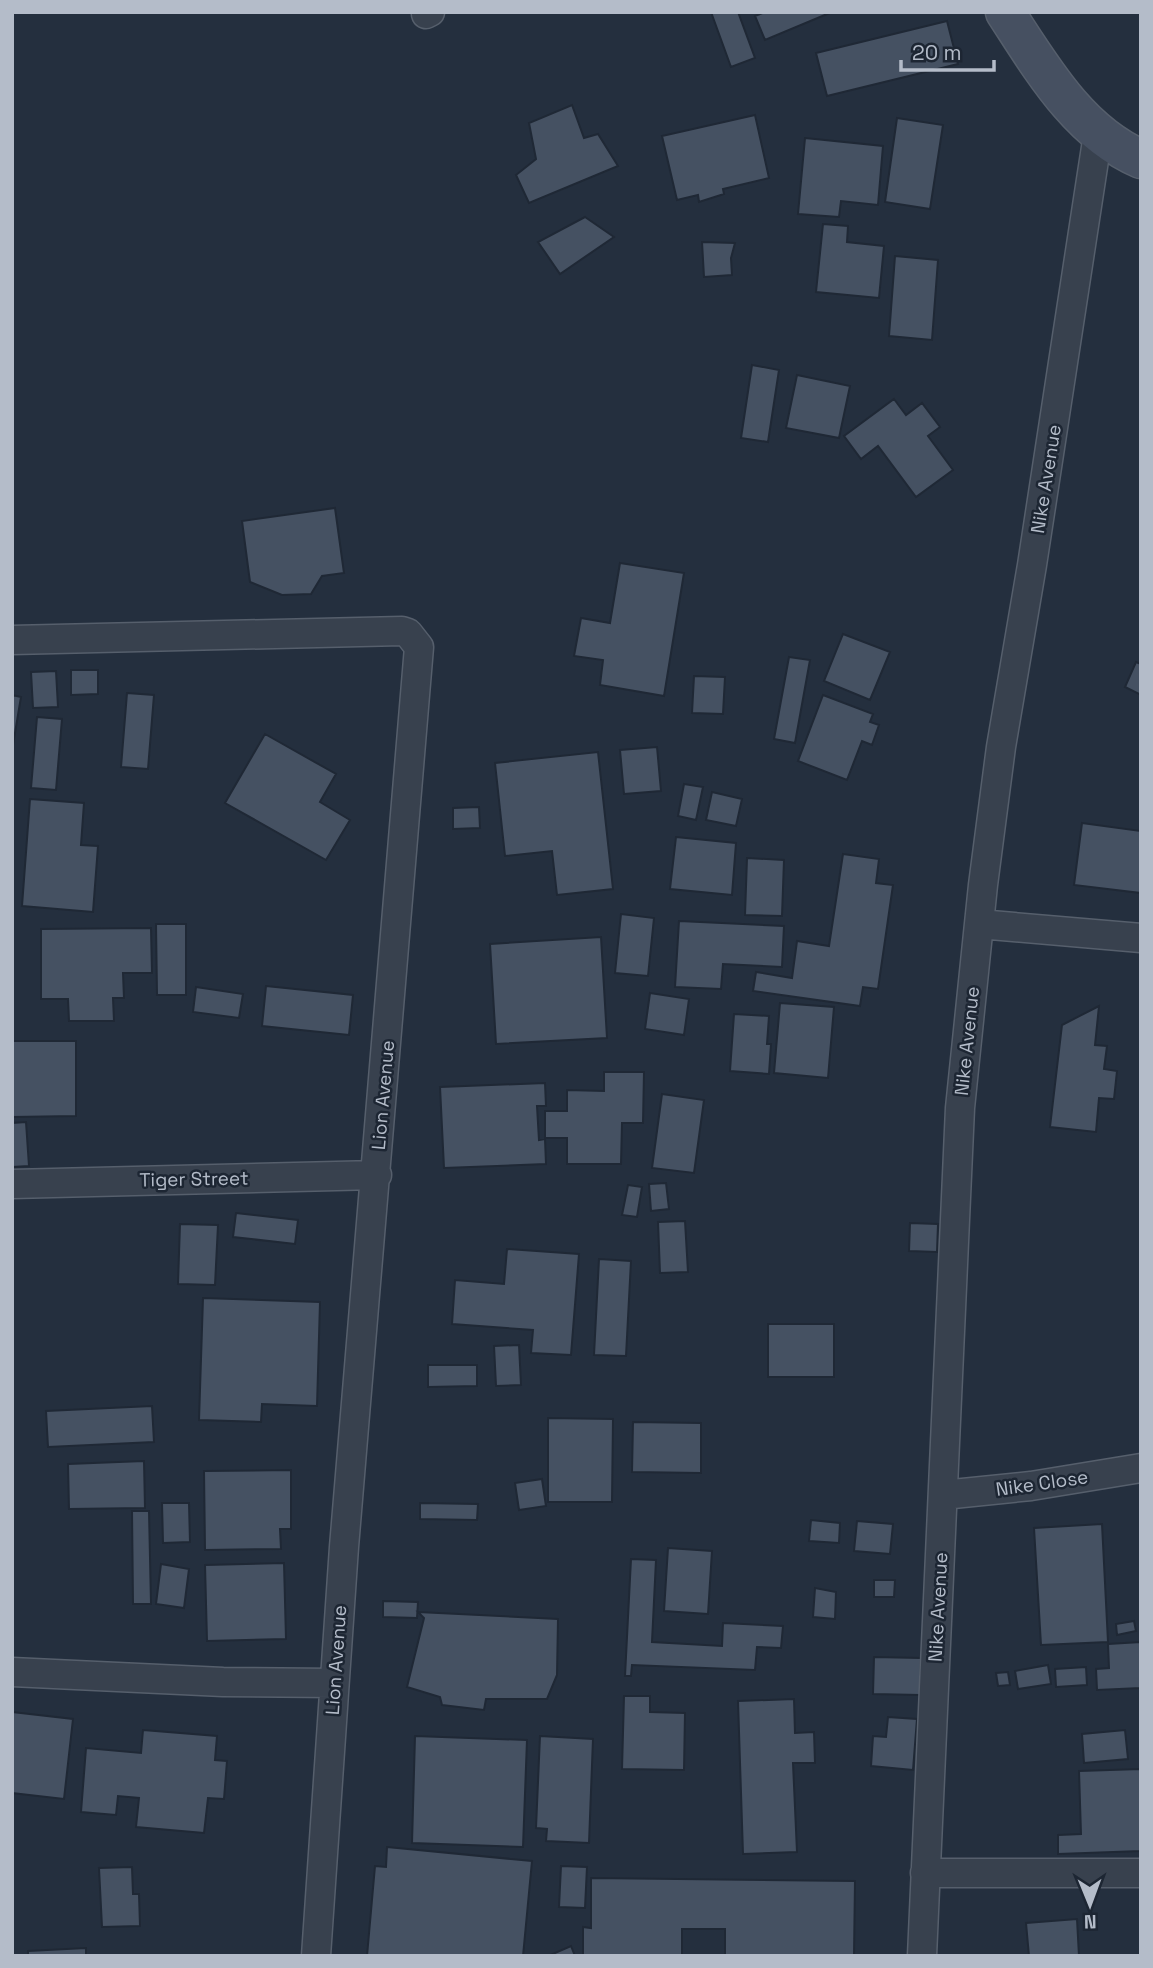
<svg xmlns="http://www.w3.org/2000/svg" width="1153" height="1968" font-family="'Space Grotesk',sans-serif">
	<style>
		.building { fill: #455162; stroke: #1f2835; stroke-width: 2 }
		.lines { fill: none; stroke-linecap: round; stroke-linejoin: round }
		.street-casing { stroke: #565f6c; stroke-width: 31 }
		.secondary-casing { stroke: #565f6c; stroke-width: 41 }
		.street { stroke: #38414e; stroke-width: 28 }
		.secondary { stroke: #465061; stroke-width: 38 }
		.labels { text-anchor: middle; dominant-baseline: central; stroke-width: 5; stroke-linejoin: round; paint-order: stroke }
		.street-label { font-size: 19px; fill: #b4bcc9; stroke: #1d2633 }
	</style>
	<rect width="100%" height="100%" fill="#242f3e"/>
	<path class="building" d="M 711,12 L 738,12 L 755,58 L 731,67 Z
		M 765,12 L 832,12 L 765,40 L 755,16 Z
		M 947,21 L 958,64 L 827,96 L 816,53 Z
		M 572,105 L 584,138 L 598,134 L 618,166 L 529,203 L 516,175 L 536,159 L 529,123 Z
		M 755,115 L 769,178 L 723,189 L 724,194 L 699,202 L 698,195 L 677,200 L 662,136 Z
		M 897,118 L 943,125 L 930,209 L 885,202 Z
		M 805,138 L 883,146 L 878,205 L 841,201 L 839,217 L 798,214 Z
		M 585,217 L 614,237 L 560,274 L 538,242 Z
		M 823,224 L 848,226 L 847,242 L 884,246 L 879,298 L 816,292 Z
		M 702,242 L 735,243 L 731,258 L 732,275 L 704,277 Z
		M 895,256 L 938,260 L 932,340 L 889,336 Z
		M 752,365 L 779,370 L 768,442 L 741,438 Z
		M 797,375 L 850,386 L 839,438 L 786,428 Z
		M 894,399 L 906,415 L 922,403 L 940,427 L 928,436 L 953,470 L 916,497 L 878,446 L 861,459 L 844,436 Z
		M 335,508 L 344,573 L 322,576 L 311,594 L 282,595 L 250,582 L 242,521 Z
		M 620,563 L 684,573 L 664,696 L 600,685 L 603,660 L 574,656 L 581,618 L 610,623 Z
		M 843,634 L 890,652 L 870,700 L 824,681 Z
		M 789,657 L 810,660 L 795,743 L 774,739 Z
		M 1136,662 L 1141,664 L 1141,695 L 1125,687 Z
		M 71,670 L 98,670 L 98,694 L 71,695 Z
		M 56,671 L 58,707 L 33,708 L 31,672 Z
		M 694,676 L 725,677 L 723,714 L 692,713 Z
		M 127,693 L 154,695 L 148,769 L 121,767 Z
		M 12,695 L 21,697 L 12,751 Z
		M 823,695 L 873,714 L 870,722 L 879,725 L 872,745 L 862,741 L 847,780 L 798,761 Z
		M 37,717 L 62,719 L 56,790 L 31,788 Z
		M 265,734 L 336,774 L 320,802 L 350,820 L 326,860 L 225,803 Z
		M 657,747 L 661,791 L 624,794 L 620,750 Z
		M 598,752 L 613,889 L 557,895 L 552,851 L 505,856 L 495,763 Z
		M 684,784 L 703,787 L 696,820 L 678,816 Z
		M 712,792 L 742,799 L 736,826 L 706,820 Z
		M 30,799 L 84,803 L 81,845 L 98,846 L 93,912 L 22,906 Z
		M 479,807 L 480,828 L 453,829 L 453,808 Z
		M 1082,823 L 1141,831 L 1141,893 L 1074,885 Z
		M 676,837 L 736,843 L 732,895 L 670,889 Z
		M 843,854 L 879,859 L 876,883 L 893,885 L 878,989 L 863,987 L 860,1006 L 753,991 L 756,972 L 792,978 L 797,941 L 829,946 Z
		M 747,858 L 784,860 L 782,916 L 745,915 Z
		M 621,914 L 654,918 L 648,976 L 615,973 Z
		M 679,921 L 784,926 L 782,967 L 723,964 L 721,989 L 675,987 Z
		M 156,924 L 186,924 L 186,995 L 157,995 Z
		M 151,928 L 152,973 L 123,973 L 124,998 L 113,998 L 114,1021 L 69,1021 L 68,999 L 41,999 L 41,929 Z
		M 601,937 L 607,1038 L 496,1044 L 490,944 Z
		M 266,986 L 353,995 L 349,1035 L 262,1026 Z
		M 196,987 L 243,994 L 239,1018 L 193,1012 Z
		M 650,993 L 689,999 L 684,1035 L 645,1029 Z
		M 780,1003 L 834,1007 L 828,1078 L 774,1073 Z
		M 1099,1006 L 1095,1045 L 1107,1046 L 1104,1069 L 1117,1071 L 1114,1099 L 1099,1098 L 1096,1132 L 1050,1127 L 1062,1025 Z
		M 734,1014 L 769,1016 L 767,1044 L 771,1044 L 769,1074 L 730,1071 Z
		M 12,1041 L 76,1041 L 76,1116 L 12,1117 Z
		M 604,1072 L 644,1072 L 643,1123 L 622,1123 L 621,1164 L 567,1164 L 567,1138 L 545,1138 L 545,1111 L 567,1111 L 567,1090 L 604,1091 Z
		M 545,1083 L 546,1106 L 537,1106 L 539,1140 L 545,1139 L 546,1164 L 444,1168 L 440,1087 Z
		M 662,1094 L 704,1100 L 694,1173 L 652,1168 Z
		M 26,1122 L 29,1166 L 12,1167 L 12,1123 Z
		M 666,1183 L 669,1209 L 651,1211 L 649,1184 Z
		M 628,1185 L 642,1187 L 637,1217 L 622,1215 Z
		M 236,1213 L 298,1220 L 295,1244 L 233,1237 Z
		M 685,1221 L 688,1272 L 660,1273 L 658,1222 Z
		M 910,1223 L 938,1224 L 937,1252 L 909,1251 Z
		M 180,1224 L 218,1225 L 215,1285 L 178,1284 Z
		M 507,1249 L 579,1254 L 571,1355 L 531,1353 L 533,1330 L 452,1324 L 455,1280 L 504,1284 Z
		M 599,1259 L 631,1261 L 626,1356 L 594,1355 Z
		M 203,1298 L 320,1302 L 317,1406 L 262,1404 L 261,1422 L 199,1420 Z
		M 768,1324 L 834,1324 L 834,1377 L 768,1377 Z
		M 519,1345 L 521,1385 L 496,1386 L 494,1346 Z
		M 428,1365 L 477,1365 L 477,1386 L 428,1387 Z
		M 152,1406 L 154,1442 L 48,1447 L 46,1411 Z
		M 548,1418 L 613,1419 L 612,1502 L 548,1502 Z
		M 633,1422 L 701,1423 L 701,1473 L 632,1472 Z
		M 144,1461 L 145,1508 L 69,1509 L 68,1464 Z
		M 291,1470 L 291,1529 L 280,1529 L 281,1549 L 205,1550 L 204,1471 Z
		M 542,1479 L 546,1506 L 519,1510 L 515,1483 Z
		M 162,1503 L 189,1503 L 190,1542 L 163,1543 Z
		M 420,1503 L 478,1504 L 477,1520 L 420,1519 Z
		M 132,1511 L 149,1511 L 151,1604 L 133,1604 Z
		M 811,1520 L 840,1523 L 839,1543 L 809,1541 Z
		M 857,1521 L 893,1524 L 890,1554 L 854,1551 Z
		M 1102,1524 L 1108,1642 L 1041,1645 L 1034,1528 Z
		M 668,1548 L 712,1551 L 708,1614 L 664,1611 Z
		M 631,1559 L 656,1560 L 652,1642 L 722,1646 L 723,1623 L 783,1626 L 781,1648 L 757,1647 L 755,1670 L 632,1665 L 631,1676 L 625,1676 Z
		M 284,1563 L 286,1639 L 207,1641 L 205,1565 Z
		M 161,1564 L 189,1569 L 184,1608 L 156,1604 Z
		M 874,1580 L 895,1580 L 894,1597 L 874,1597 Z
		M 815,1588 L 836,1592 L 835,1619 L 813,1617 Z
		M 383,1601 L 418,1602 L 417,1618 L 383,1617 Z
		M 418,1612 L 558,1619 L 557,1675 L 547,1699 L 486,1699 L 484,1710 L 442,1705 L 440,1697 L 407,1687 L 424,1618 Z
		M 1134,1621 L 1136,1631 L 1117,1635 L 1116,1624 Z
		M 1141,1642 L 1141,1688 L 1097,1690 L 1096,1669 L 1109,1668 L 1108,1644 Z
		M 874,1657 L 921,1658 L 920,1695 L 873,1694 Z
		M 1048,1665 L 1051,1684 L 1018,1689 L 1015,1671 Z
		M 1086,1667 L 1087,1685 L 1056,1687 L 1055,1669 Z
		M 1008,1672 L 1010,1685 L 998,1686 L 996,1673 Z
		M 624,1696 L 650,1696 L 650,1712 L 685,1713 L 684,1770 L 622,1769 Z
		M 794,1699 L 795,1733 L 814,1732 L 815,1763 L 793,1763 L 797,1852 L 743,1854 L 738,1701 Z
		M 12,1712 L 73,1719 L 64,1799 L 12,1793 Z
		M 888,1717 L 917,1719 L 913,1770 L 871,1766 L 873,1736 L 886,1737 Z
		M 143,1730 L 217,1736 L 215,1760 L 227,1761 L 224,1799 L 208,1798 L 204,1833 L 136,1827 L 139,1798 L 118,1796 L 116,1815 L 81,1812 L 86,1748 L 141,1753 Z
		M 1125,1730 L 1128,1759 L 1084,1763 L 1082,1734 Z
		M 415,1736 L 527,1740 L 523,1847 L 412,1843 Z
		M 540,1736 L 593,1739 L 589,1843 L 546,1841 L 547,1829 L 536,1828 Z
		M 1141,1769 L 1141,1851 L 1058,1854 L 1058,1835 L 1081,1834 L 1079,1771 Z
		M 387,1847 L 532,1861 L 523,1956 L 367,1956 L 375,1866 L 386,1867 Z
		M 561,1866 L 587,1867 L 585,1908 L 559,1907 Z
		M 132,1867 L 133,1894 L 139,1894 L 140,1926 L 102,1927 L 99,1868 Z
		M 591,1878 L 855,1881 L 854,1956 L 725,1956 L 725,1929 L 682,1929 L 682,1956 L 583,1956 L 583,1927 L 591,1928 Z
		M 1077,1919 L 1079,1956 L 1029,1956 L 1026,1923 Z
		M 571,1946 L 575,1956 L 548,1956 Z
		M 86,1948 L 86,1956 L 28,1956 L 28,1951 Z"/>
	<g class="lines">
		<defs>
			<path id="street" d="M 426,14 L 430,12
				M 12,640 L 402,631 L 408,633 L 419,647 L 344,1547 L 316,1956
				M 979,924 L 1141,938
				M 12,1184 L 377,1175
				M 943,1495 L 1031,1486 L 1141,1468
				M 12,1672 L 223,1682 L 334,1683
				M 925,1873 L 1141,1873
				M 922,1956 L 960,1108 L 983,885 L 1001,747 L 1032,565 L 1098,134"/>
			<path id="secondary" d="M 1005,12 C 1041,67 1078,132 1141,159"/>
		</defs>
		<use href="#street" class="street-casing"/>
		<use href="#secondary" class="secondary-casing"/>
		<use href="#street" class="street"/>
		<use href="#secondary" class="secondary"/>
	</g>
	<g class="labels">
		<g class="street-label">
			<text transform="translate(1046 479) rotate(-81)">Nike Avenue</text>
			<text transform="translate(967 1041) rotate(-84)">Nike Avenue</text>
			<text transform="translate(383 1095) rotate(-85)">Lion Avenue</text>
			<text transform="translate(194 1179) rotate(-1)">Tiger Street</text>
			<text transform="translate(1042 1483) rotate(-8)">Nike Close</text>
			<text transform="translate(938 1607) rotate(-87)">Nike Avenue</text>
			<text transform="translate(336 1660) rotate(-86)">Lion Avenue</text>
		</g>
	</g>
	<rect width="1153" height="1968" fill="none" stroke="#b4bcc9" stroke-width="28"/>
	<g transform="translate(1090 1905) rotate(179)" stroke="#1d2633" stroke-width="5" paint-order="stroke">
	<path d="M0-5L12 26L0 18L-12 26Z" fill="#b4bcc9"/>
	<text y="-10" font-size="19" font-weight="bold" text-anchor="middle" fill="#b4bcc9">N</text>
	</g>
	<path d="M901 60v10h93v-10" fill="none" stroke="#b4bcc9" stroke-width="3.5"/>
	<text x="912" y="60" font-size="21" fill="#b4bcc9" stroke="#1d2633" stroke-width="5" paint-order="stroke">20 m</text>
</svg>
